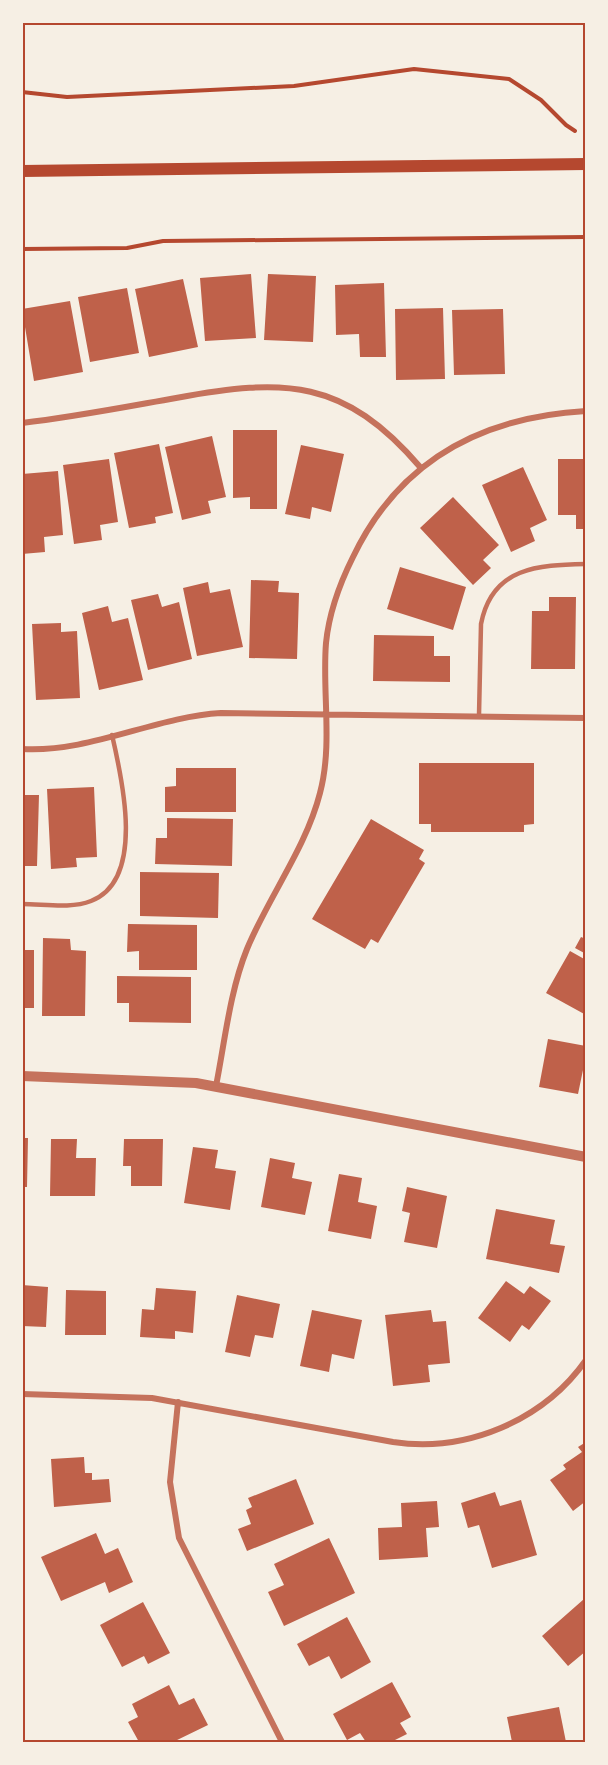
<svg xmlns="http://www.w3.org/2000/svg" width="608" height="1765" font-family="Figtree,sans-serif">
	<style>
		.building { fill: #bf614a }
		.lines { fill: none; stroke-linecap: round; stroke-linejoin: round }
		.path { stroke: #b5482f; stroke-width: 4 }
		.service { stroke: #c5725c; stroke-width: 4.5 }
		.minor { stroke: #c5725c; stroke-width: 6 }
		.tertiary { stroke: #c5725c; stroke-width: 10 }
		.secondary { stroke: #b5482f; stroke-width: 12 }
		.neatline { fill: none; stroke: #b5482f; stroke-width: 2 }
	</style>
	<rect width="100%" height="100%" fill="#f6efe4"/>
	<path class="building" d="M 251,274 L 256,338 L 205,341 L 200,278 Z
		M 268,274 L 316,276 L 313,342 L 264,340 Z
		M 183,279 L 198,347 L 149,357 L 135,289 Z
		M 384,283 L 386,357 L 360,357 L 359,334 L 336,335 L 335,285 Z
		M 127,288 L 139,353 L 90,362 L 78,297 Z
		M 70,301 L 83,372 L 34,381 L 22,309 Z
		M 443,308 L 445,379 L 396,380 L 395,309 Z
		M 503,309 L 505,374 L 454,375 L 452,310 Z
		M 233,430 L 277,430 L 277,509 L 250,509 L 250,497 L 233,498 Z
		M 212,436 L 226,497 L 208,501 L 211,513 L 182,520 L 165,447 Z
		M 159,444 L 173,513 L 155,517 L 156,523 L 129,528 L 114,453 Z
		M 301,445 L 344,454 L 331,512 L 312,507 L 310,519 L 285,514 Z
		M 109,459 L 118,522 L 100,525 L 102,540 L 74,544 L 63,465 Z
		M 558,459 L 586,459 L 586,529 L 576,529 L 576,515 L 558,515 Z
		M 523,467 L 547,520 L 530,528 L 535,541 L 511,552 L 482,485 Z
		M 58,471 L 63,535 L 44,537 L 45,552 L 22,554 L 22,474 Z
		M 453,497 L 499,545 L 483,560 L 491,568 L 473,585 L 420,528 Z
		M 400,567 L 466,587 L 453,630 L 387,609 Z
		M 251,580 L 279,581 L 278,592 L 299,593 L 297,659 L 249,658 Z
		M 208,582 L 210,593 L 230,589 L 243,647 L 197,656 L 183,588 Z
		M 158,594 L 162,607 L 179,602 L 192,659 L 148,670 L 131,600 Z
		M 549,597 L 576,597 L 575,669 L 531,669 L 532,611 L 549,611 Z
		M 108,606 L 112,622 L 128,618 L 143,680 L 99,690 L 82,613 Z
		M 61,623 L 61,632 L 77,631 L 80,698 L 36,700 L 32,624 Z
		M 374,635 L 434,636 L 434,656 L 450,656 L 450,682 L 373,681 Z
		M 419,763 L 534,763 L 534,824 L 524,825 L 524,832 L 431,832 L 431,824 L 419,824 Z
		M 176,768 L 236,768 L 236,812 L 165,812 L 165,787 L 176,786 Z
		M 94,787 L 97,857 L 76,858 L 77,867 L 51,869 L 47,789 Z
		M 22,795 L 39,795 L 37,866 L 22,866 Z
		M 167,818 L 233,819 L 232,866 L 155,864 L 156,838 L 167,838 Z
		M 371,819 L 424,850 L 419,859 L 425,863 L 378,943 L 371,939 L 365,949 L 312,919 Z
		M 140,872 L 219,873 L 218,918 L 140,916 Z
		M 128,924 L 197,925 L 197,970 L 139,970 L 139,951 L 127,952 Z
		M 581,937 L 586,939 L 586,954 L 575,948 Z
		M 43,938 L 70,939 L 71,950 L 86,951 L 85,1016 L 42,1016 Z
		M 22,950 L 34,950 L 34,1008 L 22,1008 Z
		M 570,951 L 586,960 L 586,1015 L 546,993 Z
		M 117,976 L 191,977 L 191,1023 L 129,1022 L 129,1003 L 117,1003 Z
		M 548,1039 L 586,1046 L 586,1071 L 583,1070 L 578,1094 L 539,1087 Z
		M 22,1138 L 28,1138 L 27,1187 L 22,1187 Z
		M 51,1139 L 77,1139 L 76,1158 L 96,1158 L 95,1196 L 50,1196 Z
		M 124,1139 L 163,1139 L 162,1186 L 131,1186 L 131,1166 L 123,1166 Z
		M 193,1147 L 218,1150 L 215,1168 L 236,1171 L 230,1210 L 184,1203 Z
		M 270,1158 L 295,1163 L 292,1178 L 312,1182 L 305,1215 L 261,1207 Z
		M 339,1174 L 362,1178 L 358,1202 L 377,1206 L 371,1239 L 328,1231 Z
		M 407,1187 L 447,1196 L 437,1248 L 404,1242 L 410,1213 L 402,1211 Z
		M 496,1209 L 555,1220 L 550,1244 L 565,1246 L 559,1273 L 486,1259 Z
		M 506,1281 L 524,1294 L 530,1286 L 551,1301 L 529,1330 L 522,1325 L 510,1342 L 478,1318 Z
		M 22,1285 L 48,1287 L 46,1327 L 22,1326 Z
		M 156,1288 L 196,1291 L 193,1333 L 175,1331 L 175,1339 L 140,1337 L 142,1309 L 154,1310 Z
		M 66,1290 L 106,1291 L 106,1335 L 65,1335 Z
		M 237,1295 L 280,1304 L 273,1338 L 255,1335 L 250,1357 L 225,1352 Z
		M 312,1310 L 362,1320 L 354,1359 L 332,1354 L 329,1372 L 300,1366 Z
		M 431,1310 L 433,1322 L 446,1321 L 450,1363 L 428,1365 L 430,1382 L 393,1386 L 385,1315 Z
		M 586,1442 L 586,1501 L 573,1511 L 550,1480 L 566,1469 L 563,1465 L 582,1452 L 578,1447 Z
		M 84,1457 L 85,1473 L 92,1473 L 92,1480 L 109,1479 L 111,1502 L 54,1507 L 51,1459 Z
		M 296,1479 L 314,1524 L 247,1551 L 238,1529 L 251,1524 L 246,1510 L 252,1507 L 248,1498 Z
		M 495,1492 L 500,1506 L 521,1500 L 537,1555 L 492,1568 L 479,1525 L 468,1528 L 461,1503 Z
		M 437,1501 L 439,1527 L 426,1528 L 428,1557 L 379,1560 L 378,1528 L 402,1527 L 401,1503 Z
		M 96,1533 L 105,1554 L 118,1548 L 133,1582 L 109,1593 L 105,1582 L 61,1601 L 41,1557 Z
		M 329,1538 L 355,1593 L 284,1626 L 268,1592 L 284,1585 L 274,1564 Z
		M 584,1599 L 586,1651 L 568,1666 L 542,1636 Z
		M 143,1602 L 170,1653 L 148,1664 L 144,1656 L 122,1667 L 100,1625 Z
		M 347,1617 L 371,1662 L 341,1679 L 329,1656 L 309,1666 L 297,1644 Z
		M 392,1682 L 411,1717 L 400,1723 L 407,1734 L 391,1742 L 366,1742 L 360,1733 L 347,1740 L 333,1714 Z
		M 169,1685 L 179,1705 L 194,1698 L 208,1725 L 173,1742 L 139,1742 L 128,1722 L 138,1717 L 132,1704 Z
		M 559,1707 L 566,1742 L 512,1742 L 507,1717 Z"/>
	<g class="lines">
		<path class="path" d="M 22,92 L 67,97 L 294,86 L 414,69 L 509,79 L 541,100 L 566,125 L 575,131
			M 22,249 L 127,248 L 163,241 L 586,237"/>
		<path class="service" d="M 479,715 L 481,624 C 492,567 538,565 586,564
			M 22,904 C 44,904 71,909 91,901 C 146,880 122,778 112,735"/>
		<path class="minor" d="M 22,423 C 74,417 125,407 176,398 C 285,378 344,378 421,468
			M 22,749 C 90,753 154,717 221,713 L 586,718
			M 216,1086 C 225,1040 230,991 247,949 C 269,896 306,848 320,793 C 333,744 322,692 326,643 C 329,613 340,583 353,557 C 399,461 481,417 586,411
			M 22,1394 L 152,1398 L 393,1442 C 466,1453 543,1421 586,1360
			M 178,1402 L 170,1482 L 179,1538 L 282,1742"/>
		<path class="tertiary" d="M 22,1076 L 196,1083 L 586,1157"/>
		<path class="secondary" d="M 22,171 L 586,164"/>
	</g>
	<rect width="608" height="1765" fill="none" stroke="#f6efe4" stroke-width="48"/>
	<rect x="24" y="24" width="560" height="1717" class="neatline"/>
</svg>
